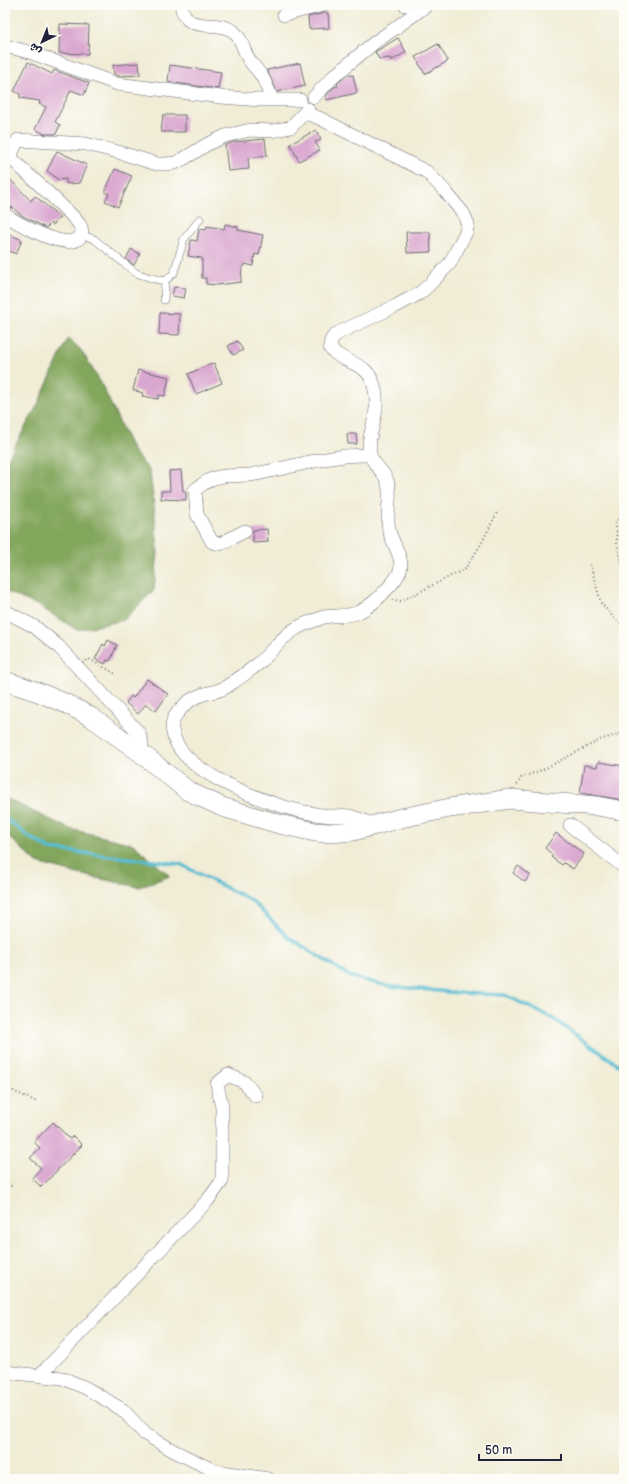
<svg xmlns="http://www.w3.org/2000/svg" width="629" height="1484" font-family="'Balsamiq Sans','Playpen Sans Arabic',sans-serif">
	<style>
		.forest { fill: #82a65c; stroke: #52644c }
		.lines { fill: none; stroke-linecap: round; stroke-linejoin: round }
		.stream { stroke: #54bcd1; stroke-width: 3.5 }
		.building { fill: #daa7d0 }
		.lane-casing { stroke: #6a6971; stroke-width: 8 }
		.street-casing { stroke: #6a6971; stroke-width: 14 }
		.secondary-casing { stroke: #6a6971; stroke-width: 20 }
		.path { stroke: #6a6971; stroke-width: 2; stroke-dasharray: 1 3; stroke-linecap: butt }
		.lane { stroke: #fff; stroke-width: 7 }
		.street { stroke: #fff; stroke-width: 13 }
		.secondary { stroke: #fff; stroke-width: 19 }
	</style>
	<rect width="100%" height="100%" fill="#fdfcf7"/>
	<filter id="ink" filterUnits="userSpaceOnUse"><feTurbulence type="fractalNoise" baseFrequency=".025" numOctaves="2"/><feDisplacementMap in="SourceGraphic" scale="8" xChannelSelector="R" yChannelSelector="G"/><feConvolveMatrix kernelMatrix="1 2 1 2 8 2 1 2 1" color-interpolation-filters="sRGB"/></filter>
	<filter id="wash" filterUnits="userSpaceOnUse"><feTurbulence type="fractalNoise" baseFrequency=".012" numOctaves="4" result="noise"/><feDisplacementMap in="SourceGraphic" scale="16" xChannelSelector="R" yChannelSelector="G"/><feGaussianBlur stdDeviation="0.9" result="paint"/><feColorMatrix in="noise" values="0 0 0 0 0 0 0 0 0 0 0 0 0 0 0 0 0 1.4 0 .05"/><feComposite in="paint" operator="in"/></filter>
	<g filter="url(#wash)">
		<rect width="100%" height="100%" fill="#f0ecd5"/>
		<path class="forest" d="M 68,338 L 81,350 L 101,383 L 132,449 L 150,472 L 155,514 L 158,553 L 154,590 L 124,620 L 77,630 L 39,606 L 5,591 L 5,464 L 38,404 Z
			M 5,798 L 70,829 L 133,844 L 170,876 L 139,887 L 78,874 L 37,863 L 5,833 Z"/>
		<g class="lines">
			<path class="stream" d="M 5,818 L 29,837 L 50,849 L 180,864 L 252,901 L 288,937 L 351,977 L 388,986 L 459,993 L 505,995 L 552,1018 L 624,1069"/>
		</g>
		<g id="blocks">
			<path class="building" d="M 324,13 L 328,13 L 329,28 L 309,29 L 308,17 Z
				M 60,24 L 89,25 L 88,54 L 59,53 Z
				M 398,38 L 406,52 L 391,61 L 390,58 L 379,59 L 375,52 Z
				M 438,44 L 448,61 L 425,74 L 415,57 Z
				M 28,62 L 52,74 L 54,70 L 89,83 L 84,95 L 71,90 L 55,122 L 60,125 L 56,134 L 45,134 L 35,129 L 46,107 L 39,104 L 40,101 L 20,98 L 20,94 L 14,91 Z
				M 139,63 L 140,75 L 118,76 L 114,74 L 113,65 Z
				M 300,63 L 305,86 L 277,92 L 267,70 Z
				M 170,65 L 221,72 L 218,89 L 168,82 Z
				M 353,75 L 357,93 L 326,100 L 326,96 L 334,87 L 338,86 L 337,84 L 339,82 L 346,76 Z
				M 163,115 L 185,115 L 185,132 L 161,132 Z
				M 316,130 L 321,140 L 315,142 L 320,150 L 299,161 L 290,144 Z
				M 265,139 L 267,156 L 248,158 L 249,169 L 228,171 L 225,145 L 234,142 Z
				M 57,151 L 87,165 L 79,183 L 70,184 L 66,183 L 66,179 L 58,180 L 54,176 L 47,171 Z
				M 115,169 L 132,176 L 118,207 L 105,201 L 109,194 L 105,192 Z
				M 5,174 L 31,201 L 35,196 L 60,217 L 53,225 L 51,223 L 46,228 L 21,215 L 12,207 L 10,209 L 5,207 Z
				M 225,224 L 238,227 L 238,230 L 263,235 L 259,255 L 255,254 L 253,266 L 245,264 L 244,267 L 242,267 L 241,282 L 217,285 L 206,284 L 206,278 L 202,278 L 202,258 L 188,256 L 191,240 L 197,241 L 199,229 L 206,230 L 207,226 L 224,229 Z
				M 5,232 L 22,240 L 16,254 L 5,249 Z
				M 406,232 L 430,232 L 431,252 L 407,253 Z
				M 131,249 L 140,254 L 134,265 L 126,259 Z
				M 174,287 L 186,288 L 184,298 L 172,296 Z
				M 160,313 L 180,314 L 179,335 L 159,334 Z
				M 237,341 L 243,350 L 233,355 L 228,346 Z
				M 214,363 L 222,383 L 196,394 L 188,374 Z
				M 138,370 L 169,377 L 165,396 L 159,395 L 158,399 L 142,396 L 143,393 L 133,390 Z
				M 347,434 L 356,434 L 357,444 L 348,444 Z
				M 181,470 L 183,491 L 186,491 L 186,500 L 161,499 L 161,491 L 170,491 L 169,471 Z
				M 267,529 L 268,542 L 253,543 L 253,530 Z
				M 108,640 L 117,645 L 110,661 L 107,660 L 105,664 L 95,659 L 103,644 L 105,646 Z
				M 147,679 L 168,694 L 156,711 L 146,704 L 138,714 L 126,703 L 131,696 L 133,698 Z
				M 598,762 L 624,766 L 624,800 L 580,793 L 584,765 L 597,767 Z
				M 556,833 L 584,854 L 573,869 L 564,863 L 562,865 L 551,857 L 553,855 L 545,848 Z
				M 518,866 L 530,875 L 525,882 L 513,873 Z
				M 53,1122 L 70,1139 L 73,1136 L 82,1145 L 41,1187 L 32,1178 L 41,1168 L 30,1158 L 40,1148 L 34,1142 Z"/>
		</g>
	</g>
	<g filter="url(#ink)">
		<use href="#blocks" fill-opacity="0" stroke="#6a6971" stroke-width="1"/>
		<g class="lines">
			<defs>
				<path id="lane" d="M 82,235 L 94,239 L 136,273 L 151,278 L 165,281 L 164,300
					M 165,281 L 174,273 L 184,239 L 200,219"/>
				<path id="street" d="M 181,5 C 186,36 215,18 233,31 C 241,37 243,49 248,58 C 251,64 257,69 261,75 C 266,82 269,92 272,100
					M 405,5 L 414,5
					M 284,15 L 323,5
					M 5,46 L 29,52 L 117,84 L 221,97 L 261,100 L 300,100
					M 314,97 L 334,76 L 375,42 L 394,29 L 427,5
					M 305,113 L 319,118 L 427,172 L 445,191 L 463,213 L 468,224 L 466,232 L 450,263 L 428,286 L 420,293 L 396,306 L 340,332 C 333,336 330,339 330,348 C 339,360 355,361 366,371 C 376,381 378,402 375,415 C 373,428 367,441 370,454 C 372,463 383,471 387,480 C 393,496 385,514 389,530 C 392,544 404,557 400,571 C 397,579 391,585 386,590 C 378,599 369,607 359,612 C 348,617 335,615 324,617 C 318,619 311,622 305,624 C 283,633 275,649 258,664 C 248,672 237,680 226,687 C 220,691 212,692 204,694 C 193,697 183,705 176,715 C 169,724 172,734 177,744 C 194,777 274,807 310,813 C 317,814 325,816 333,816 C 338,816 344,815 349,816 C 357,818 366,822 375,825
					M 5,215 C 18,223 68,253 80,237 C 83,233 82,228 79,224 C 74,217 68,212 62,206 C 46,190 29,176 13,160 L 11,154 L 18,140 L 86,144 L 118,152 L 157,164 L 166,164 L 175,163 L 185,158 L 206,145 L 225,136 L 250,130 L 272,131 L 291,127 L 308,109
					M 245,531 L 220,544 L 212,542 L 197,514 L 195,490 C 202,484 211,478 219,477 C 231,474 244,477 256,474 C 293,467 331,454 370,455
					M 5,611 L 35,627 L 58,646 L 139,733 L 142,743 L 141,753
					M 570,825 L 624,867
					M 5,1372 L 62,1378 L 86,1388 L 123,1410 L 145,1434 L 174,1451 L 215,1471 L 268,1479
					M 40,1375 L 208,1200 L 222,1181 L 222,1107 L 217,1084 L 228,1075 L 244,1082 L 256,1096"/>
				<path id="secondary" d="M 5,681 L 38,692 L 67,704 L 91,717 L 141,753 L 188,791 L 222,807 L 279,824 L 315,832 L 330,833 L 353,831 L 401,818 L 450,808 L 510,799 L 597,806 L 624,811"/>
			</defs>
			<use href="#lane" class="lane-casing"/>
			<use href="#street" class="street-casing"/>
			<use href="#secondary" class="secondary-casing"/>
			<path class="path" d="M 624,509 L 616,523 L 617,544 L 624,574
				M 590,564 L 601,603 L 615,619 L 624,625
				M 392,600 L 401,601 L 465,569 L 480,546 L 498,511
				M 86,661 L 89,659 L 116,674
				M 517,785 L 521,778 L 544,769 L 602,739 L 624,733
				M 5,1093 L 13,1091 L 37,1102
				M 5,1180 L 12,1187"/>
			<use href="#lane" class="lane"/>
			<use href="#street" class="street"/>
			<use href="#secondary" class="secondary"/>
		</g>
	</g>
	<rect width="629" height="1484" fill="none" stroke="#fdfcf7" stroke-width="20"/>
	<g transform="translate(42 42) rotate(223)" stroke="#fdfcf7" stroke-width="3" paint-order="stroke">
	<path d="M0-3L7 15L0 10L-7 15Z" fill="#22223b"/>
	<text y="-6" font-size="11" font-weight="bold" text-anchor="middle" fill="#22223b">ش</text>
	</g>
	<path d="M479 1454v6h82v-6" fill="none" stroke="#22223b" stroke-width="2"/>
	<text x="485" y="1454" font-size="12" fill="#22223b" stroke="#fdfcf7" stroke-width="3" paint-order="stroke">50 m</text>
</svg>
